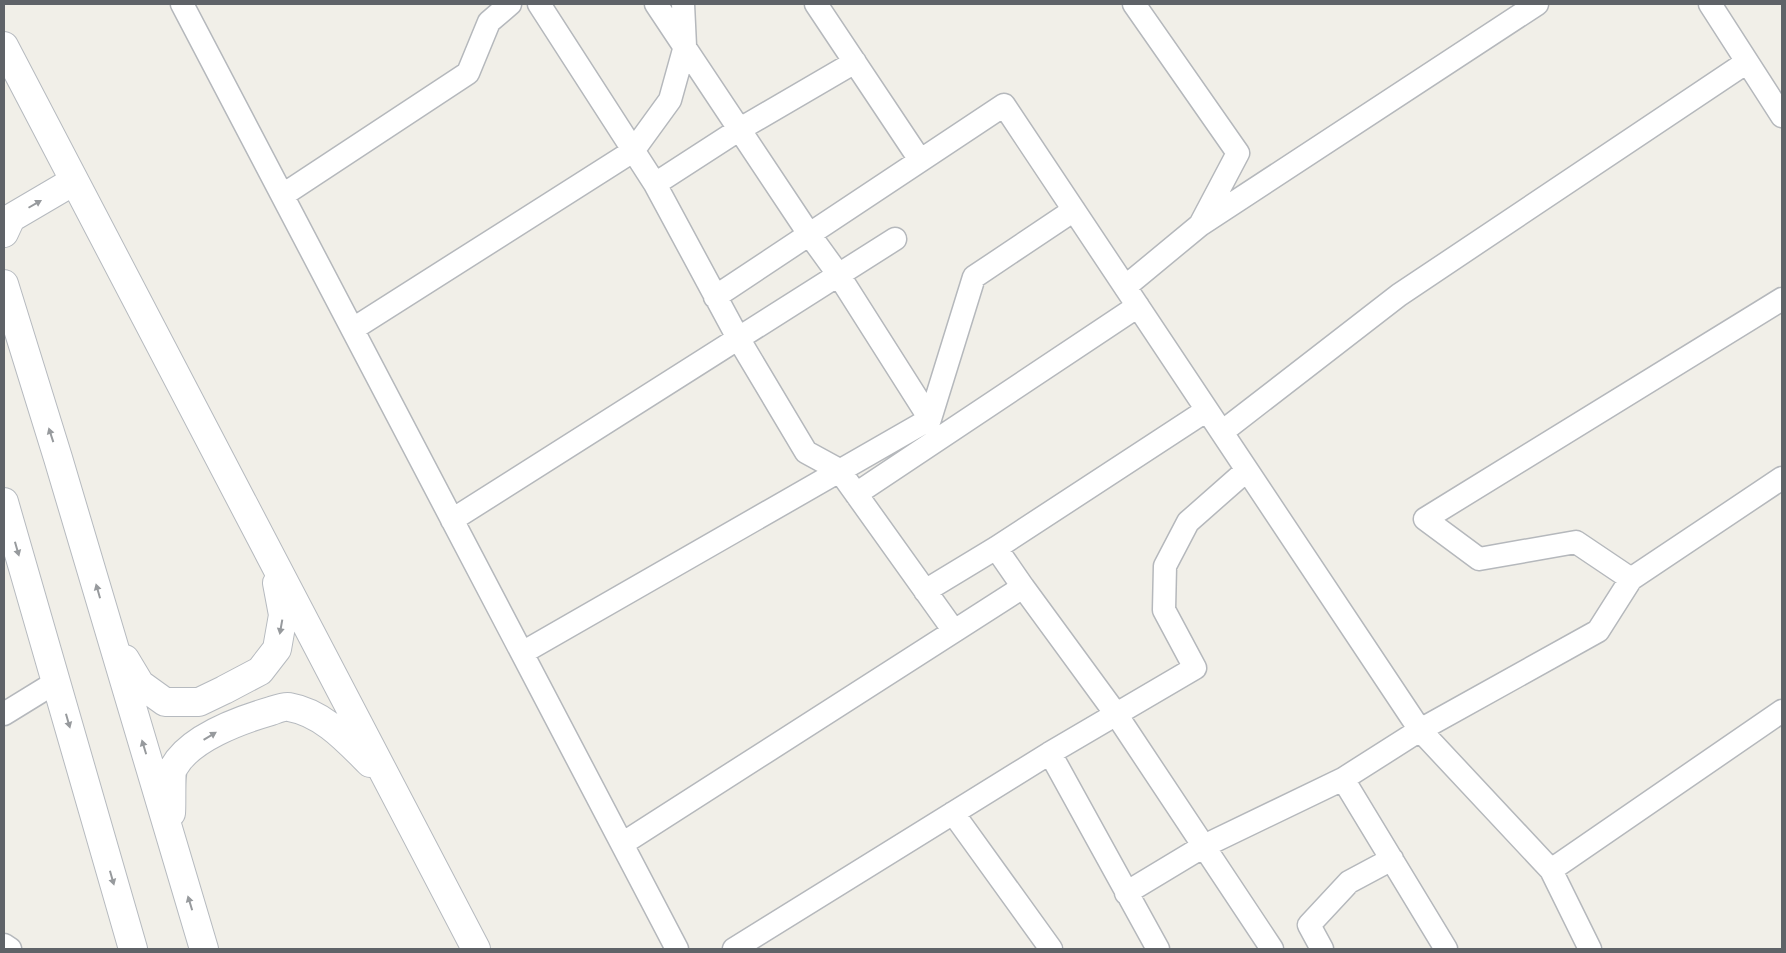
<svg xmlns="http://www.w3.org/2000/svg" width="1786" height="953" font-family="Lato,sans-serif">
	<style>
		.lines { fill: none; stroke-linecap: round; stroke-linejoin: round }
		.minor-casing { stroke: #b5b8bc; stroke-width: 25 }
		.secondary-casing { stroke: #b6babf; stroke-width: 30 }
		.minor { stroke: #fff; stroke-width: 22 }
		.secondary { stroke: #fff; stroke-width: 28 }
		.oneway { fill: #979a9d }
	</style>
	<rect width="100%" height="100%" fill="#f1efe8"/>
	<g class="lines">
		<defs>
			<path id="minor" d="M 182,4 L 677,949
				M 539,4 L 655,184 L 738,338 L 806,452 L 839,470 L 954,631
				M 656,4 L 809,234 L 838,274 L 930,419
				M 816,4 L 920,160
				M 1710,4 L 1782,116
				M 655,184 L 740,129 L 855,62
				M 283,195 L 468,73 L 489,22 L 510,4
				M 1200,225 L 1537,4
				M 1125,287 L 1200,225 L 1238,153 L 1134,4
				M 715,297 L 1004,105 L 1420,730 L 1551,870 L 1590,949
				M 353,329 L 633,151 L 670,100 L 685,46 L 683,4
				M 1222,432 L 1399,295 L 1747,62
				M 856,494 L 1138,306
				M 452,520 L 895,239
				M 996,548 L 1023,587 L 1116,714 L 1272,949
				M 1631,579 L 1576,542 L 1479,559 L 1425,519 L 1782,299
				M 925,591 L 996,548 L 1207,410
				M 522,653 L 930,419 L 974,277 L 1074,210
				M 4,714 L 56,682
				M 1050,753 L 1158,949
				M 1343,779 L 1446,949
				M 953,813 L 1051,949
				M 622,844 L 1023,587
				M 1551,870 L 1782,711
				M 1126,893 L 1204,846 L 1343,779 L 1420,730 L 1598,631 L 1631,579 L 1782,478
				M 4,945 L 10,949
				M 734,949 L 1050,753 L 1195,668 L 1164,610 L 1165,566 L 1188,522 L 1247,470
				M 1322,949 L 1309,925 L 1349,882 L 1392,859"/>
			<path id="secondary" d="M 4,46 L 476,949
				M 4,233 L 11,218 L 74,181
				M 4,284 L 58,458 L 204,949
				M 4,502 L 133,949
				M 125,659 L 140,684 L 165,702 L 199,702 L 224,690 L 260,671 L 277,649 L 283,615 L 277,583
				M 171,813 C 172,804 170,773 174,767 C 190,738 240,720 271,711 C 277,709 284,706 289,707 C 323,713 347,740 370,763"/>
		</defs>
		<use href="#minor" class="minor-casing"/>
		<use href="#secondary" class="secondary-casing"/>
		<use href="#minor" class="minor"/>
		<use href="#secondary" class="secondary"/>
	</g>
	<defs><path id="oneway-solid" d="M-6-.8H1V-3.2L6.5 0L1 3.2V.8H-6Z" transform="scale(1.25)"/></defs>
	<g class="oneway">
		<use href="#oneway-solid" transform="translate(35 204) rotate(-30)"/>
		<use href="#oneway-solid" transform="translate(51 435) rotate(-108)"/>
		<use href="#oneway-solid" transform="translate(17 549) rotate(74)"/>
		<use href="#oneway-solid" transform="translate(98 591) rotate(-106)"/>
		<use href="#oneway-solid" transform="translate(281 627) rotate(100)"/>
		<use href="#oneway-solid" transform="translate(68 721) rotate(74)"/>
		<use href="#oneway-solid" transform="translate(210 736) rotate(-31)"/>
		<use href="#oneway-solid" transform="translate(144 747) rotate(-107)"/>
		<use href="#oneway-solid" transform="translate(112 878) rotate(74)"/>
		<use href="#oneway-solid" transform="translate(190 903) rotate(-107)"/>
	</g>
	<rect width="1786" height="953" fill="none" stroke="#5f6368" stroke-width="10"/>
</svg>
